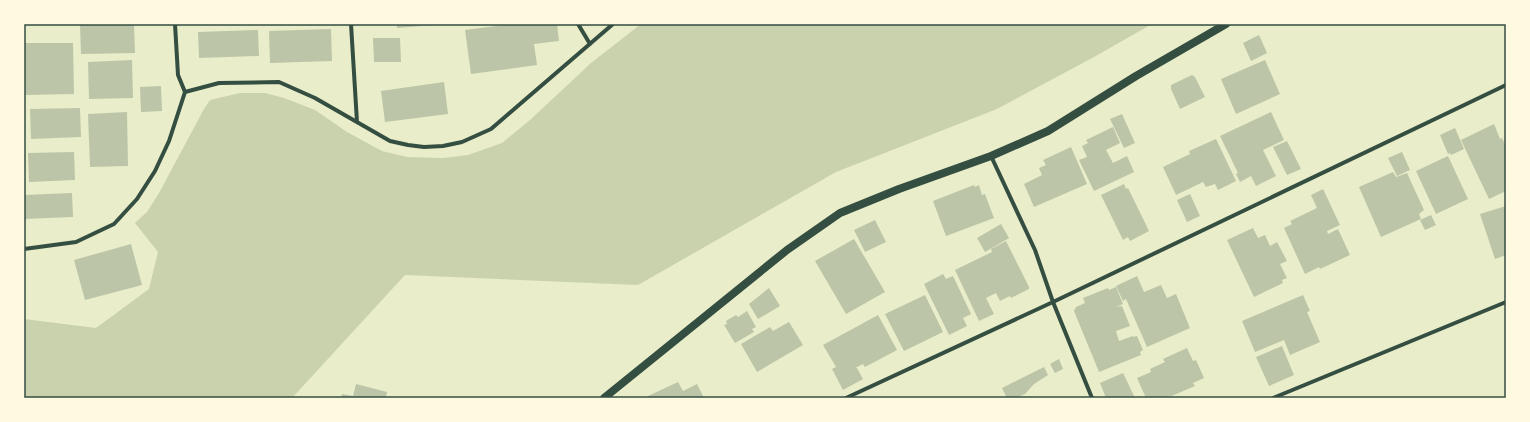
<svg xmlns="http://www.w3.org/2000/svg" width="1530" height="422" font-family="Arial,sans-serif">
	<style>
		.green { fill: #cad2ad }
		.building { fill: #bcc5a7 }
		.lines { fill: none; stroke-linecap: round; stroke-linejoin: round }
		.minor { stroke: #344e41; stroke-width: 4 }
		.secondary { stroke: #344e41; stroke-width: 8 }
		.neatline { fill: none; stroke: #344e41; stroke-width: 1.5 }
	</style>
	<rect width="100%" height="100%" fill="#e9edc9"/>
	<path class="green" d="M 641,24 L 1152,24 L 1094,57 L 997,109 L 836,172 L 638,285 L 405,275 L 292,398 L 24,398 L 24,319 L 96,328 L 149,289 L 158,252 L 135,223 L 147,212 L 159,193 L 204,109 L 210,100 L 240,93 L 265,93 L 284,98 L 315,110 L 347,132 L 382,151 L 407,157 L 443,158 L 468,155 L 502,143 L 530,120 L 591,63 Z"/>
	<path class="building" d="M 80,24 L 134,24 L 135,53 L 81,54 Z
		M 397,24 L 434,24 L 434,25 L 397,28 Z
		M 512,24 L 557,24 L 559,41 L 534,44 L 537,65 L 471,74 L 465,30 Z
		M 331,29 L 332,61 L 270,63 L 269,31 Z
		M 258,30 L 259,56 L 199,58 L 198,32 Z
		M 1259,35 L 1267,53 L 1251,61 L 1243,43 Z
		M 373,38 L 400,38 L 401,62 L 374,62 Z
		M 24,43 L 73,43 L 74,94 L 24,95 Z
		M 132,60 L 133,98 L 89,99 L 88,62 Z
		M 1265,60 L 1280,94 L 1236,114 L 1221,79 Z
		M 1192,75 L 1195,77 L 1205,97 L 1180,109 L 1171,89 L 1171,85 Z
		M 444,82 L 448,114 L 385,122 L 381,91 Z
		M 161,86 L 162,111 L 141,112 L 140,87 Z
		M 80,108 L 81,137 L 31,139 L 30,109 Z
		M 127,112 L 128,166 L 90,167 L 88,114 Z
		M 1271,112 L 1284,140 L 1263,150 L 1276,176 L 1256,186 L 1251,176 L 1240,182 L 1236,174 L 1238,173 L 1220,136 Z
		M 1122,114 L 1135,143 L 1124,148 L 1110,119 Z
		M 1494,124 L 1500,139 L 1502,138 L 1506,146 L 1506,191 L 1489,199 L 1461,140 Z
		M 1113,127 L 1120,143 L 1106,150 L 1113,163 L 1127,156 L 1134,172 L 1094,191 L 1079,160 L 1087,157 L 1082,146 L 1088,143 L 1086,140 Z
		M 1455,128 L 1464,149 L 1451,155 L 1450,153 L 1448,154 L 1440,135 Z
		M 1216,139 L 1236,181 L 1218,190 L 1215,184 L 1206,187 L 1203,182 L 1176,195 L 1163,167 L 1190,154 L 1189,151 Z
		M 1287,141 L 1301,169 L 1287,175 L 1273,147 Z
		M 1071,147 L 1087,184 L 1034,207 L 1024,184 L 1042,175 L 1039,168 L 1046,165 L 1043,160 Z
		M 74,152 L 75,180 L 29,182 L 28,153 Z
		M 1402,152 L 1410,170 L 1397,176 L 1388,158 Z
		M 1448,156 L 1468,199 L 1436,214 L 1416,171 Z
		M 1393,172 L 1396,177 L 1407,173 L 1424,210 L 1419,214 L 1421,219 L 1381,237 L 1359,187 Z
		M 1124,184 L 1126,189 L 1128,188 L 1149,231 L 1130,241 L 1128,237 L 1123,240 L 1101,195 Z
		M 974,185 L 975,187 L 979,185 L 982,195 L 985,194 L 994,218 L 946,236 L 933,201 Z
		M 1323,189 L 1340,225 L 1327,231 L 1328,234 L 1338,229 L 1350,255 L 1320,269 L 1319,267 L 1305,274 L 1284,228 L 1292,224 L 1290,221 L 1317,208 L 1311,195 Z
		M 72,193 L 73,217 L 24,219 L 24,195 Z
		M 1190,194 L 1200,216 L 1187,222 L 1177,200 Z
		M 1506,206 L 1506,255 L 1495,259 L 1480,214 Z
		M 1431,215 L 1436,225 L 1425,230 L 1420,220 Z
		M 875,220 L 886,242 L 865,252 L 854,230 Z
		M 1001,224 L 1009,238 L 985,252 L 977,238 Z
		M 1253,228 L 1258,238 L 1265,235 L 1270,246 L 1277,242 L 1287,261 L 1280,264 L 1287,278 L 1282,280 L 1283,283 L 1254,297 L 1227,240 Z
		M 854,239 L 885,292 L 846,314 L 815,261 Z
		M 1006,241 L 1029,287 L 1029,289 L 1011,298 L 1010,296 L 1000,301 L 996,293 L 986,298 L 994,314 L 979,321 L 955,270 L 992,252 L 991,249 Z
		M 131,244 L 142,285 L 85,300 L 74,260 Z
		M 943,274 L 946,279 L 953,276 L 971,314 L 963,318 L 967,326 L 949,335 L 924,284 Z
		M 1137,276 L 1144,292 L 1161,285 L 1167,298 L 1176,294 L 1190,328 L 1147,347 L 1126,299 L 1123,301 L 1116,286 Z
		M 1116,287 L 1123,304 L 1116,307 L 1122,306 L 1130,326 L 1116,331 L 1119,341 L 1133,336 L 1133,337 L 1137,336 L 1143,350 L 1140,352 L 1141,355 L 1099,372 L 1074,311 L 1076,307 L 1085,303 L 1083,298 L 1108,288 L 1109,290 Z
		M 769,288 L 780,306 L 758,319 L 749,304 Z
		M 925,295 L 943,332 L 904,351 L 885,314 Z
		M 1303,295 L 1310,311 L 1307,312 L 1320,342 L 1290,355 L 1284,340 L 1255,352 L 1242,321 Z
		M 747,311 L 756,327 L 752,329 L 754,332 L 735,343 L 724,325 L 727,324 L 726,321 L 736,315 L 738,317 Z
		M 878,315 L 897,350 L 865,367 L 863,364 L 855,368 L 857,368 L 863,379 L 843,390 L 832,369 L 836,367 L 823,345 Z
		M 789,322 L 803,345 L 757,372 L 741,344 L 770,327 L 773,331 Z
		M 1282,346 L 1294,375 L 1269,386 L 1256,357 Z
		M 1187,348 L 1193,361 L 1196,360 L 1204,378 L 1193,383 L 1195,386 L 1167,398 L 1146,398 L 1137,378 L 1151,372 L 1150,369 L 1165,362 L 1163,359 Z
		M 1059,359 L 1063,369 L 1055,373 L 1050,364 Z
		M 1044,367 L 1048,375 L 1034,384 L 1025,394 L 1016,398 L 1007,398 L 1002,388 Z
		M 1123,373 L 1135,398 L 1106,398 L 1100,383 Z
		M 678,382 L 683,391 L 697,384 L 704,398 L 649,398 L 648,396 Z
		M 356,384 L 387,392 L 386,398 L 341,398 L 342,394 L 353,396 Z"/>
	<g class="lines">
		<path class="minor" d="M 175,24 L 178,75 L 185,92
			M 351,24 L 357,122
			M 578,24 L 590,44
			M 991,156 L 1035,250 L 1053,302 L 1092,398
			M 24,249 L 76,242 L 114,224 L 137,199 L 155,171 L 169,141 L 185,92 L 219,83 L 279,82 L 315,98 L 390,141 L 408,145 L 424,147 L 443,146 L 462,142 L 491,129 L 613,24
			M 846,398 L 1053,302 L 1506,85
			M 1273,398 L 1506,302"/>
		<path class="secondary" d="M 604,398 L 787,250 L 840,213 L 899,189 L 991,156 L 1048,131 L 1136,76 L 1226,24"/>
	</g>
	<rect width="1530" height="422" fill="none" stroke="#fefae0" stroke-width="50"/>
	<rect x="25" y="25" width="1480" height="372" class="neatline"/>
</svg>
